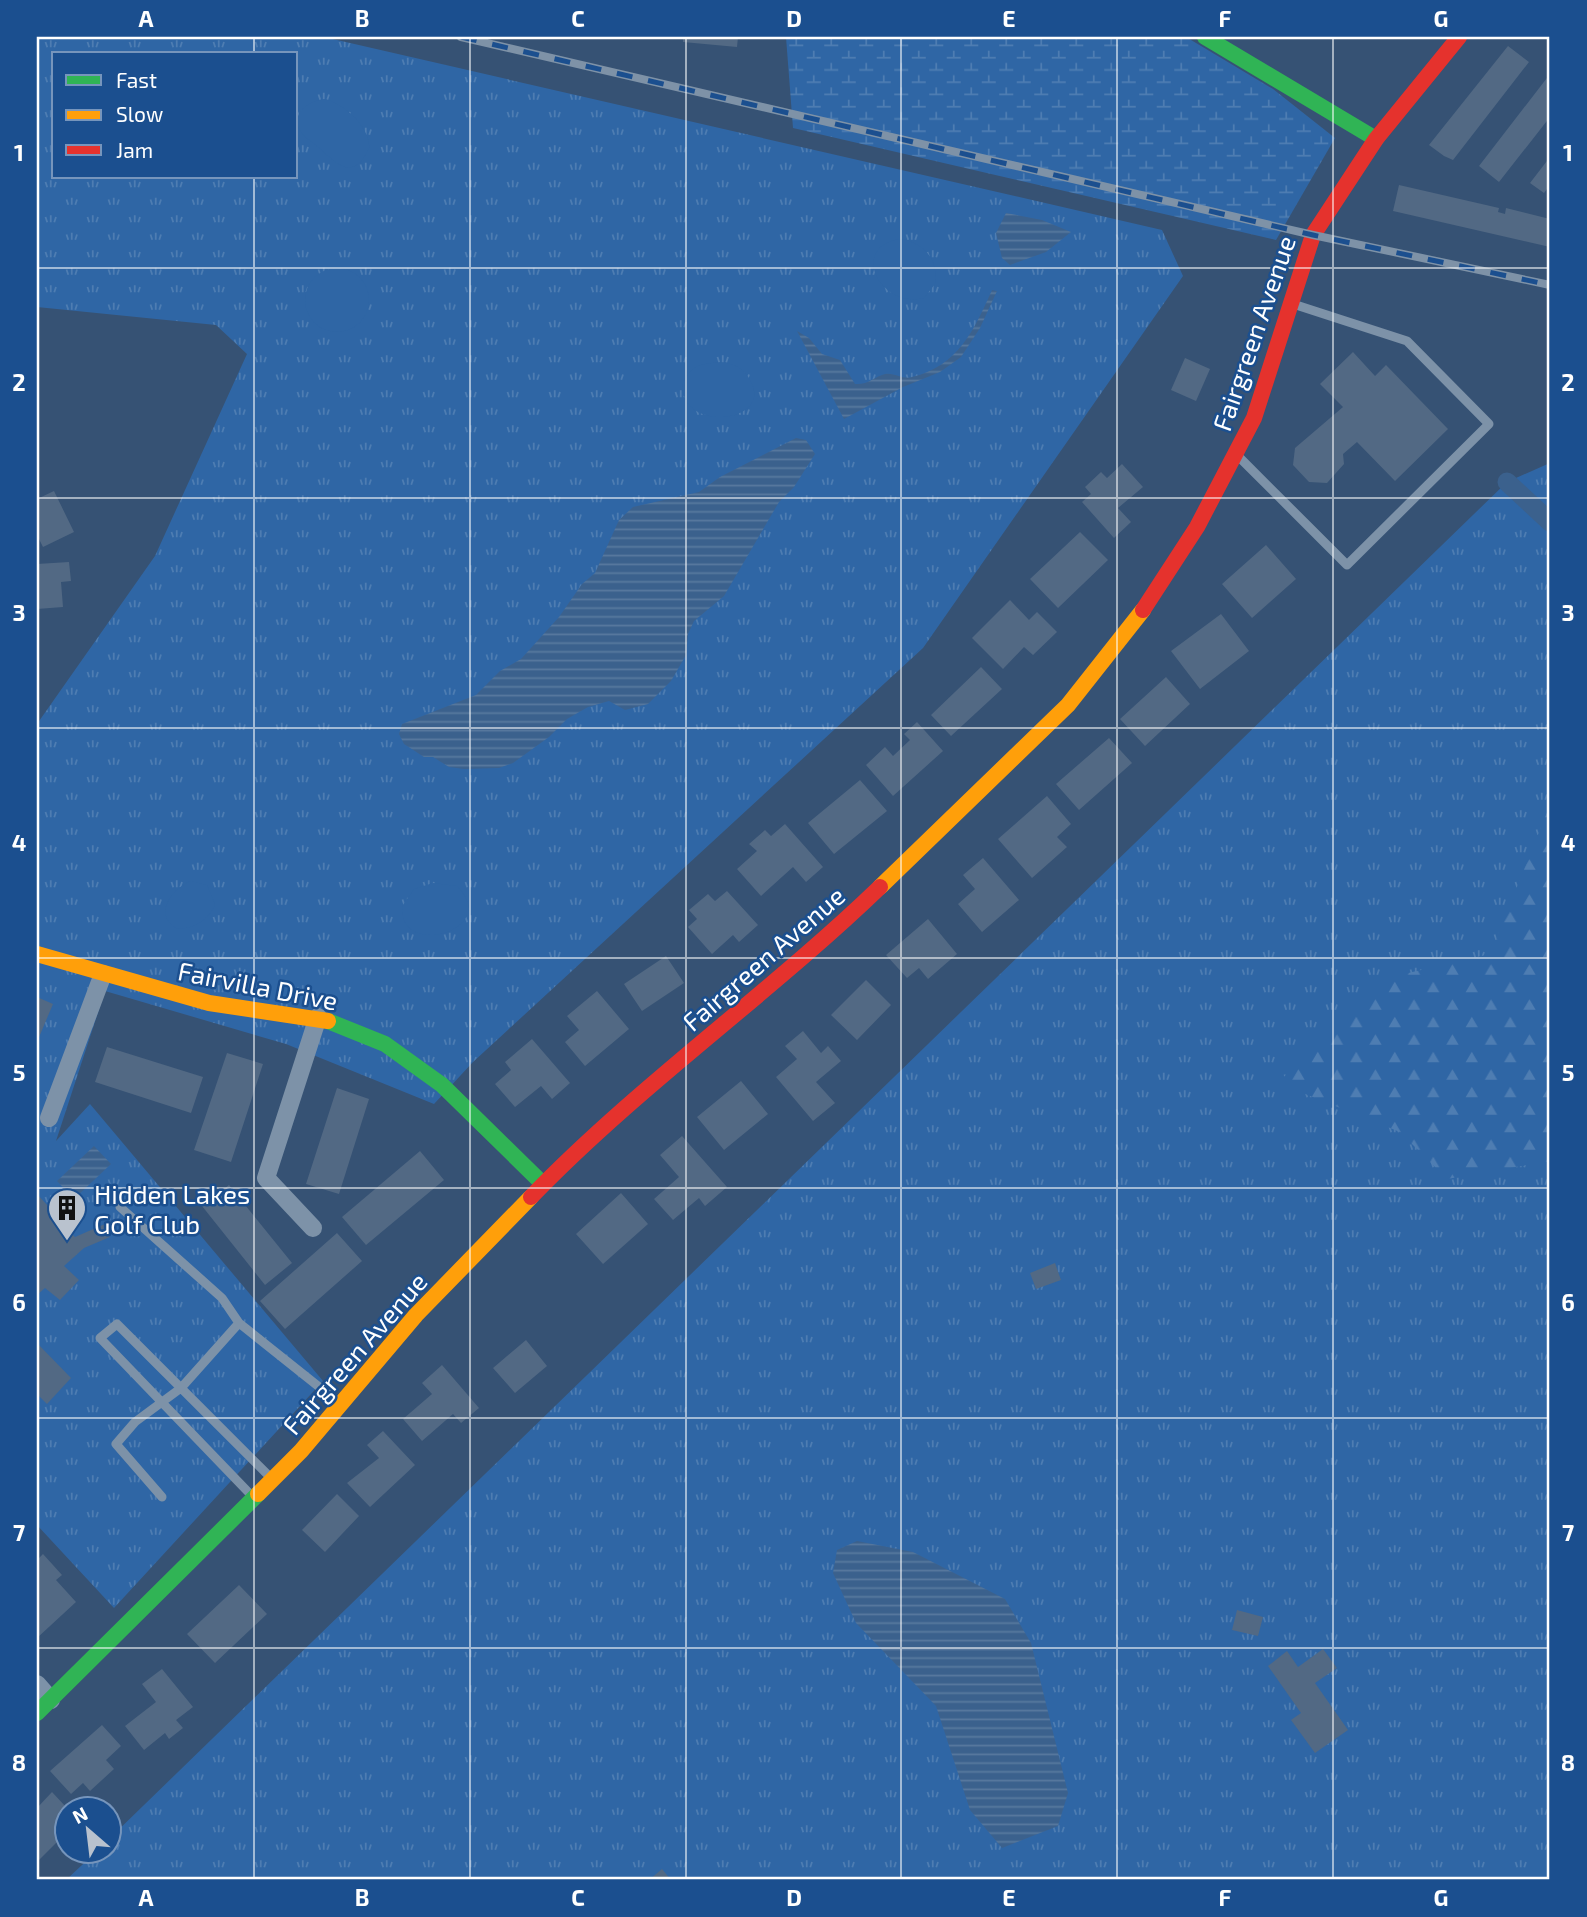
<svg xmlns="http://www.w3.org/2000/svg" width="1587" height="1917" font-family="'Exo 2',sans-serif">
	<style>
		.grass { fill: url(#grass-tufts); fill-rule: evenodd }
		.forest { fill: url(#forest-firs) }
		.wetland { fill: url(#wetland-marsh) }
		.garden { fill: #2f66a5 }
		.water { fill: url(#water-rules) }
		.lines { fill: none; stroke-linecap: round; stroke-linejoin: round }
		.canal { stroke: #3b618d; stroke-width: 19 }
		.building { fill: #526984 }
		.lane { stroke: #7d92a8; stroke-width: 9 }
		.street { stroke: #7d92a8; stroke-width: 18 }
		.fast { stroke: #30b455; stroke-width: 16 }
		.slow { stroke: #ff9f0a; stroke-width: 16 }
		.jam { stroke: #e5322d; stroke-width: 16 }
		.rail-casing { stroke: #7e92a7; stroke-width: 8 }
		.rail { stroke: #1b4f8f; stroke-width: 5; stroke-dasharray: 16; stroke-linecap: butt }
		.grid { fill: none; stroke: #fff; stroke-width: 2; stroke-opacity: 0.55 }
		.labels { text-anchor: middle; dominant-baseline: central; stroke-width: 5; stroke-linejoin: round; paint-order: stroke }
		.street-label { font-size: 26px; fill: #fff; stroke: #1b4f8f }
		.poi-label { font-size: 26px; fill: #fff; stroke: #1b4f8f; text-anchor: start }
		.neatline { fill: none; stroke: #fff; stroke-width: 2.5 }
		.grid-label { font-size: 23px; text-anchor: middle; font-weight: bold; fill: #fff }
	</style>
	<defs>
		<pattern id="grass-tufts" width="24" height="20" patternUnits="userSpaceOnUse" patternTransform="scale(1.75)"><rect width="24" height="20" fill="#2f66a5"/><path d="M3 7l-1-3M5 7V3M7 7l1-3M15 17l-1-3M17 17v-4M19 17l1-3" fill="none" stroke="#4e7db2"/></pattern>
		<pattern id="forest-firs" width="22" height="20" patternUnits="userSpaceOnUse" patternTransform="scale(1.75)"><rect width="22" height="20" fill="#2f66a5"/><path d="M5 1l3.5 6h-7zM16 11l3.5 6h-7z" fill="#4e7db2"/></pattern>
		<pattern id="wetland-marsh" width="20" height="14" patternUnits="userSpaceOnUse" patternTransform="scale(1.75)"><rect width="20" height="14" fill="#2f66a5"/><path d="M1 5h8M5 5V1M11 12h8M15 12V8" fill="none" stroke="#4e7db2"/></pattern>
		<pattern id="water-rules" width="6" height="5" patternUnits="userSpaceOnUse" patternTransform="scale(1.75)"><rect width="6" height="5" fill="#3b618d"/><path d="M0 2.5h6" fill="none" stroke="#58799e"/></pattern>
	</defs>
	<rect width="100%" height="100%" fill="#365274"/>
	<path class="grass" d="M 37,37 L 324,37 L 1162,230 L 1183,276 L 923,648 L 473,1062 L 434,1104 L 286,1044 L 105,991 L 56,1141 L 90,1104 L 323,1381 L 114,1608 L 37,1525 L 37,724 L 155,556 L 247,354 L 216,325 L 37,307 ZM 54,54 L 296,54 L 296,177 L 54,177 Z
		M 1550,463 L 1550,1880 L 66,1880 L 97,1851 L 108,1850 L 109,1839 L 1507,482 Z"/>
	<path class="forest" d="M 1550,805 L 1550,1161 L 1447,1179 L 1400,1132 L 1278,1083 L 1378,980 L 1490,954 Z"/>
	<path class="wetland" d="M 786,37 L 1186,37 L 1273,89 L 1335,138 L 1276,240 L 793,128 Z"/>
	<path class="garden" d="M 324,99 C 343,102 371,128 369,148 C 353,183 336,163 318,147 C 313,142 306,139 301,132 C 289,115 308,101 324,99 Z
		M 901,239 C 924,243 939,260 935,284 L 924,298 C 880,309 848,246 901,239 Z
		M305 300a32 32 0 1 1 64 0a32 32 0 1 1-64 0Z
		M 726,363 C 738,365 746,371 751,382 C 772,421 686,434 682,387 C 688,364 705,362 726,363 Z
		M 191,881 L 207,885 L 215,904 C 209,920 195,928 178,929 C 152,916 171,889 191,881 Z
		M 433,883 L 457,886 C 503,932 394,959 403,905 L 414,889 Z"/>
	<path class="water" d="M 1006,213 L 1042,220 L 1071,232 L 1046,252 L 1010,265 L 1002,258 L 996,233 Z
		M 992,290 L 997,291 L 980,328 L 961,357 L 940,372 L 903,387 L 844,419 L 797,331 L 809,338 L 822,354 L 840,360 L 855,384 C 868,385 874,377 885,374 C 894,372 903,380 912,377 C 958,366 974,330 992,290 Z
		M 796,438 L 806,440 L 815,454 L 794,487 L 779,502 L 724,596 L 694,621 L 688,634 L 686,655 L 671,681 L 648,704 L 625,710 L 609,701 L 588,707 L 567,719 L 549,737 L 513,763 L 499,768 L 464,769 L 449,767 L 433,757 L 424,757 L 404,744 L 399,734 L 402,724 L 476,695 L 500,671 L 521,659 L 559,617 L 582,584 L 595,573 L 619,520 L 633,507 L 699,492 L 720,477 Z
		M 94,1146 L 111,1164 L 74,1199 L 57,1181 Z
		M 857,1541 L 913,1552 L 1005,1599 L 1031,1643 L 1068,1793 L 1058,1826 L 1002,1848 L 970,1810 L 936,1706 L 856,1623 L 833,1573 L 837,1550 Z"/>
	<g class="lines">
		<path class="canal" d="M 1507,482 L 1550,522"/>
	</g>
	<path class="building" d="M 683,37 L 738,37 L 737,47 L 683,42 Z
		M 1508,46 L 1529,62 L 1453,160 L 1444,156 L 1429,145 Z
		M 1550,74 L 1550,117 L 1499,182 L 1479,166 Z
		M 1550,157 L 1550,185 L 1544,193 L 1530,183 Z
		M 1399,185 L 1499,208 L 1498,212 L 1505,214 L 1506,208 L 1550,219 L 1550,247 L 1393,211 Z
		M 1353,352 L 1375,376 L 1386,365 L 1448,429 L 1395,481 L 1357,442 L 1343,454 L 1344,464 L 1327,483 L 1309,482 L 1293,465 L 1295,448 L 1343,407 L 1320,384 Z
		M 1185,358 L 1210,369 L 1196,401 L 1171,390 Z
		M 1122,464 L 1143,487 L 1118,508 L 1131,522 L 1114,538 L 1082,502 L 1091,494 L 1085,487 L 1101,472 L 1107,478 Z
		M 54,491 L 74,532 L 43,547 L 37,535 L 37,499 Z
		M 1080,532 L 1108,560 L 1058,608 L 1030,579 Z
		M 1266,545 L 1296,579 L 1252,618 L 1222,584 Z
		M 69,562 L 71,581 L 61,582 L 63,607 L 37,609 L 37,564 Z
		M 1010,600 L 1029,620 L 1037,612 L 1057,632 L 1033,655 L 1024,647 L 1003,669 L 972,638 Z
		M 1221,614 L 1249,651 L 1200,689 L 1171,651 Z
		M 981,667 L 1002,689 L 951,736 L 931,715 Z
		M 1166,677 L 1190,704 L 1145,746 L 1120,719 Z
		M 917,722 L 943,751 L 893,796 L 866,765 L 885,747 L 893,756 L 910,740 L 904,734 Z
		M 1109,738 L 1132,763 L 1079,810 L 1056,784 Z
		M 860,780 L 887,811 L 834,854 L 808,823 Z
		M 1047,796 L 1071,824 L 1057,837 L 1067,847 L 1032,878 L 998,839 Z
		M 785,824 L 823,867 L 806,882 L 793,867 L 761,896 L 737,869 L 757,851 L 749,844 L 765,830 L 771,836 Z
		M 983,858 L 1019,900 L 982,932 L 958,904 L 975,889 L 963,875 Z
		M 727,891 L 758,925 L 739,942 L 733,935 L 712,954 L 688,927 L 697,919 L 689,910 L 708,894 L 715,901 Z
		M 928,919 L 957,954 L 928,979 L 919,968 L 907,978 L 886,955 Z
		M 666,956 L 684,983 L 642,1011 L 624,984 Z
		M 866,980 L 891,1005 L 857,1040 L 831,1015 Z
		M 597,991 L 629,1029 L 585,1066 L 565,1042 L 579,1030 L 567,1016 Z
		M 37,997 L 53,1004 L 37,1042 Z
		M 803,1031 L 821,1053 L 828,1046 L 841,1061 L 816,1082 L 835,1103 L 813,1121 L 776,1077 L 797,1059 L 785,1046 Z
		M 532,1039 L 570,1083 L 552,1099 L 541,1086 L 515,1107 L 495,1084 L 511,1070 L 505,1062 Z
		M 107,1047 L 203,1077 L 191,1113 L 95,1082 Z
		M 227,1053 L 263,1064 L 231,1162 L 194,1150 Z
		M 741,1081 L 768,1114 L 724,1150 L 697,1117 Z
		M 337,1088 L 369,1099 L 339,1194 L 306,1184 Z
		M 682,1136 L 727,1187 L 705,1206 L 699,1198 L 673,1220 L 654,1199 L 679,1177 L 660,1155 Z
		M 420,1151 L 444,1180 L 366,1245 L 342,1217 Z
		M 229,1185 L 292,1263 L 265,1285 L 202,1206 Z
		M 621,1193 L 648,1224 L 603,1264 L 576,1234 Z
		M 37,1194 L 47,1205 L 55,1197 L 72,1213 L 61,1223 L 75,1237 L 105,1224 L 110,1237 L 84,1248 L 64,1266 L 79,1280 L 60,1300 L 45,1288 L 37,1295 Z
		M 337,1233 L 362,1261 L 285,1329 L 260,1301 Z
		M 1055,1263 L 1061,1280 L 1036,1289 L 1030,1273 Z
		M 526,1340 L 547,1366 L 515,1393 L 493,1368 Z
		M 37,1343 L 71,1378 L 47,1404 L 37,1394 Z
		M 442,1365 L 479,1408 L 461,1423 L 453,1414 L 422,1441 L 403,1419 L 432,1394 L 422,1383 Z
		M 383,1431 L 415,1465 L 370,1507 L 347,1483 L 379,1458 L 367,1445 Z
		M 337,1494 L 359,1516 L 325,1552 L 302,1530 Z
		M 43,1554 L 62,1575 L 56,1580 L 76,1602 L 37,1638 L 37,1560 Z
		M 239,1585 L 267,1614 L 215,1663 L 187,1634 Z
		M 1237,1610 L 1263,1617 L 1258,1636 L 1232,1630 Z
		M 1323,1649 L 1337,1668 L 1315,1683 L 1348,1730 L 1315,1753 L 1291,1720 L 1301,1713 L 1268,1666 L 1287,1651 L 1298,1667 Z
		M 162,1669 L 193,1707 L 176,1720 L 183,1728 L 169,1739 L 165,1733 L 144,1750 L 125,1726 L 156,1702 L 142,1684 Z
		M 102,1725 L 121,1746 L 106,1760 L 114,1769 L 90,1791 L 83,1783 L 71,1794 L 50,1771 Z
		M 52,1792 L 66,1807 L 66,1838 L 64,1841 L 61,1838 L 37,1862 L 37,1808 Z
		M 662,1869 L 671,1880 L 649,1880 Z"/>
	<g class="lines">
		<path class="lane" d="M 1238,456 L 1347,565 L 1489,424 L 1407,341 L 1293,304
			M 120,1207 L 222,1298 L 239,1323 L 181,1388 L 135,1422 L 116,1444 L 162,1497
			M 239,1323 L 338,1402
			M 253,1497 L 100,1338 L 117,1324 L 272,1479"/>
		<path class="street" d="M 49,1118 L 103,974
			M 313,1228 L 266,1178 L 318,1017
			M 37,1684 L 51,1700"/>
		<path class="fast" d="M 1205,37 L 1376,139
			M 328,1021 L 385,1044 L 442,1085 L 543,1184
			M 37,1713 L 258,1494"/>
		<path class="slow" d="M 880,887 L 1068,705 L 1143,610
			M 37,954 L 209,1003 L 328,1021
			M 258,1494 L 301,1451 L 416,1315 L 531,1197"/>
		<path class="jam" d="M 1143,610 L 1197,527 L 1254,418 L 1313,235 L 1376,139 L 1459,37
			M 531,1197 C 638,1086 769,994 880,887"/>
		<defs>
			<path id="rail" d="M 461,37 L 1313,235 L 1550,285"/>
		</defs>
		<use href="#rail" class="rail-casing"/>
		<use href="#rail" class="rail"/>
	</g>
	<path class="grid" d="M 254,37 L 254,54M 470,37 L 470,1880M 686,37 L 686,1880M 901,37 L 901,1880M 1117,37 L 1117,1880M 1333,37 L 1333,1880M 254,177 L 254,1880M 37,268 L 1550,268M 37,498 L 1550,498M 37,728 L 1550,728M 37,958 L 1550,958M 37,1188 L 1550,1188M 37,1418 L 1550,1418M 37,1648 L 1550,1648"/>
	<defs>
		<symbol id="building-pin" viewBox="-11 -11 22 30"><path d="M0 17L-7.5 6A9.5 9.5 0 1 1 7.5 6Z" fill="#b9c2ce" stroke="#1b4f8f"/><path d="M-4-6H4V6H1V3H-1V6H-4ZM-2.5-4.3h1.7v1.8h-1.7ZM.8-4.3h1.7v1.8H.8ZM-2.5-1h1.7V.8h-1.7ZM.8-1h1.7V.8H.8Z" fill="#111"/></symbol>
	</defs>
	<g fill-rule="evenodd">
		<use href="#building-pin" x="45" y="1186" width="44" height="60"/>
	</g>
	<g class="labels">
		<g class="street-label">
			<text transform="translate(1253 333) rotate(-71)">Fairgreen Avenue</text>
			<text transform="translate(763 958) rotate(-41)">Fairgreen Avenue</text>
			<text transform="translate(258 985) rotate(11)">Fairvilla Drive</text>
			<text transform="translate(354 1353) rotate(-49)">Fairgreen Avenue</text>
		</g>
		<g class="poi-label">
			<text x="94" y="1193">Hidden Lakes<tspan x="94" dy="30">Golf Club</tspan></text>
		</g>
	</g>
	<rect width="1587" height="1917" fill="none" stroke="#1b4f8f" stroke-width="77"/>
	<rect x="52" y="52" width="245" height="126" fill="#1b4f8f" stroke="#7695bc" stroke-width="2"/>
	<rect x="66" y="75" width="35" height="10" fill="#30b455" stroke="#7695bc" stroke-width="2"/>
	<text x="116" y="88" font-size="21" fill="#ffffff">Fast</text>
	<rect x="66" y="110" width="35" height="10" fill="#ff9f0a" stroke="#7695bc" stroke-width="2"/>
	<text x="116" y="122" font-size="21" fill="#ffffff">Slow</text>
	<rect x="66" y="145" width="35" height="10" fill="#e5322d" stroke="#7695bc" stroke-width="2"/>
	<text x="116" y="158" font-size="21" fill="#ffffff">Jam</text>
	<g transform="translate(88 1830) rotate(332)"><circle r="33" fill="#1b4f8f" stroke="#7695bc" stroke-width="2"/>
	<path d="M0-5L12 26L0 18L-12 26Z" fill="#b9c2ce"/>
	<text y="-10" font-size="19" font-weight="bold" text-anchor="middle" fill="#ffffff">N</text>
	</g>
	<rect x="38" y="38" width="1510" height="1840" class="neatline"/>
	<g class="grid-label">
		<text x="146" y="27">A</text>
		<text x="362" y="27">B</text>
		<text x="578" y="27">C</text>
		<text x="794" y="27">D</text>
		<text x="1009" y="27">E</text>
		<text x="1225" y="27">F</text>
		<text x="1441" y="27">G</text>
		<text x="19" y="161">1</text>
		<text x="1568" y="161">1</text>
		<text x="19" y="391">2</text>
		<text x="1568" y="391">2</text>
		<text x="19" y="621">3</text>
		<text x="1568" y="621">3</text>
		<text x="19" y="851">4</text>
		<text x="1568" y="851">4</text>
		<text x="19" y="1081">5</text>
		<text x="1568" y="1081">5</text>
		<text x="19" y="1311">6</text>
		<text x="1568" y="1311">6</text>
		<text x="19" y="1541">7</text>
		<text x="1568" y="1541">7</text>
		<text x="19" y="1771">8</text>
		<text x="1568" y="1771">8</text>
		<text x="146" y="1906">A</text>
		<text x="362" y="1906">B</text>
		<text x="578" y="1906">C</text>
		<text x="794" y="1906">D</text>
		<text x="1009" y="1906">E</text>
		<text x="1225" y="1906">F</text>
		<text x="1441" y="1906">G</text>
	</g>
</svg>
